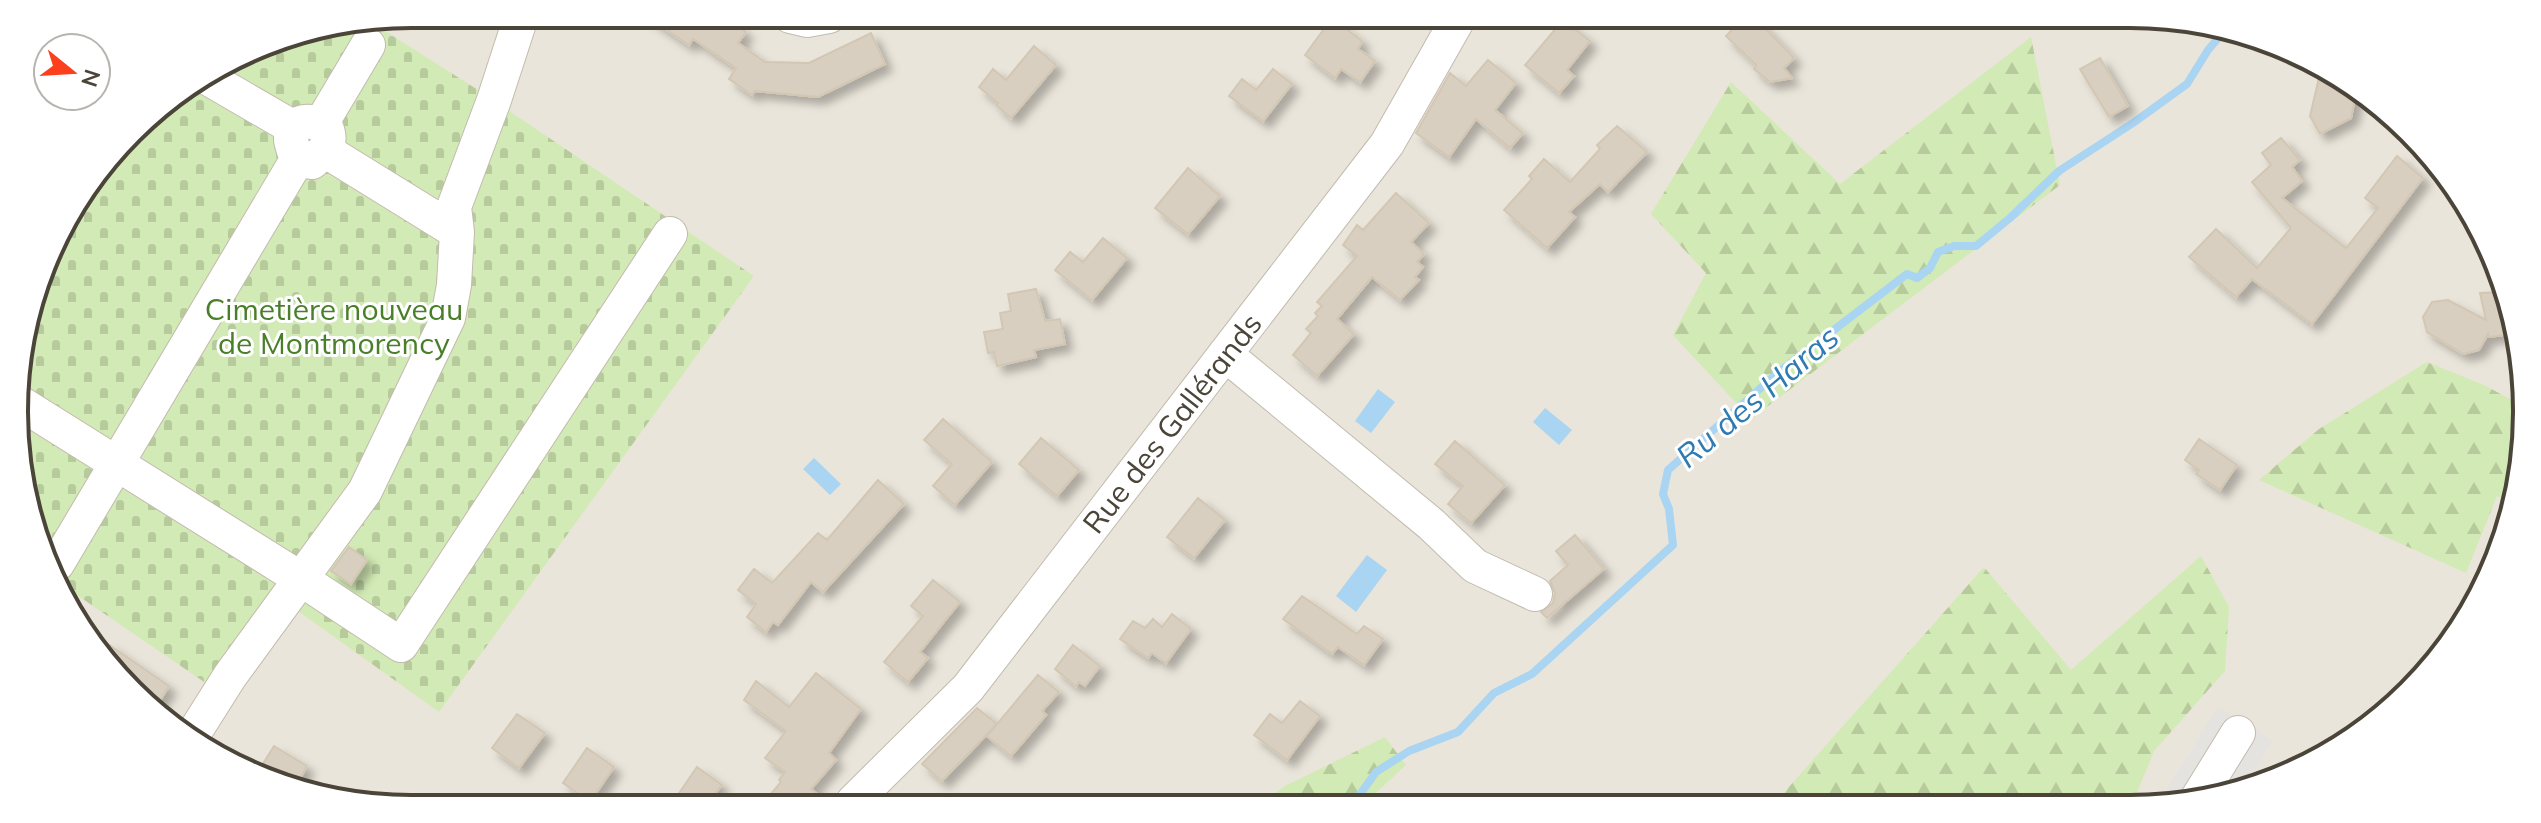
<svg xmlns="http://www.w3.org/2000/svg" width="2541" height="823" font-family="Mulish,sans-serif">
	<style>
		.residential { fill: #eae5da }
		.forest { fill: url(#forest-firs) }
		.cemetery { fill: url(#cemetery-stones) }
		.parking { fill: #e5e3e0 }
		.water { fill: #a9d4f2 }
		.lines { fill: none; stroke-linecap: round; stroke-linejoin: round }
		.stream { stroke: #a9d4f2; stroke-width: 8 }
		.building { fill: #d8cfc1; stroke: #d3c7b4; stroke-width: 2; filter: url(#shadow) }
		.minor-casing { stroke: #c2bbae; stroke-width: 36 }
		.minor { stroke: #fff; stroke-width: 34 }
		.labels { text-anchor: middle; dominant-baseline: central; stroke-width: 6; stroke-linejoin: round; paint-order: stroke }
		.park-label { font-size: 30px; fill: #4a7f2a; stroke: #fff }
		.street-label { font-size: 30px; fill: #4b4439; stroke: #fff }
		.water-label { font-size: 32px; font-style: italic; fill: #2e7ab2; stroke: #fff }
		.rim { fill: none; stroke: #4b4439; stroke-width: 4 }
	</style>
	<defs>
		<pattern id="forest-firs" width="22" height="20" patternUnits="userSpaceOnUse" patternTransform="scale(2)"><rect width="22" height="20" fill="#d2eab5"/><path d="M5 1l3.5 6h-7zM16 11l3.5 6h-7z" fill="#b6ca9c"/></pattern>
		<pattern id="cemetery-stones" width="16" height="16" patternUnits="userSpaceOnUse" patternTransform="scale(2)"><rect width="16" height="16" fill="#d2eab5"/><path d="M2 7V4a2 2 0 0 1 4 0v3zM10 15v-3a2 2 0 0 1 4 0v3z" fill="#b6ca9c"/></pattern>
		<filter id="shadow"><feDropShadow dx="7" dy="7" stdDeviation="4" flood-color="#0004"/></filter>
	</defs>
	<rect width="100%" height="100%" fill="#f6f3ec"/>
	<path class="residential" d="M 411,14 L 2207,22 L 2351,81 L 2460,191 L 2519,334 L 2519,489 L 2474,611 L 2392,710 L 2305,768 L 2182,806 L 334,801 L 190,742 L 81,633 L 27,514 L 17,360 L 55,235 L 149,113 L 260,44 Z"/>
	<path class="forest" d="M 2031,37 L 2060,185 L 1751,419 L 1673,335 L 1706,273 L 1651,214 L 1731,82 L 1840,184 Z
		M 2427,362 L 2484,385 L 2519,404 L 2519,489 L 2514,503 L 2497,496 L 2466,573 L 2259,480 L 2319,429 Z
		M 2201,556 L 2229,607 L 2225,671 L 2154,751 L 2132,805 L 1773,805 L 1984,567 L 2071,670 Z
		M 1385,737 L 1406,765 L 1364,804 L 1261,803 L 1285,786 Z"/>
	<path class="cemetery" d="M 371,22 L 478,90 L 754,276 L 439,712 L 277,596 L 210,686 L 58,582 L 27,514 L 17,360 L 55,235 L 149,113 L 260,44 Z"/>
	<path class="parking" d="M 2218,707 L 2273,741 L 2245,786 L 2182,806 L 2157,805 Z"/>
	<path class="water" d="M 1378,389 L 1395,402 L 1371,433 L 1355,421 Z
		M 1545,408 L 1572,430 L 1559,445 L 1533,422 Z
		M 814,458 L 841,484 L 830,495 L 803,469 Z
		M 1367,555 L 1387,570 L 1356,612 L 1336,596 Z"/>
	<g class="lines">
		<path class="stream" d="M 1353,804 L 1376,772 L 1409,751 L 1458,732 L 1494,693 L 1532,674 L 1673,545 L 1669,509 L 1663,494 L 1668,470 L 1780,371 L 1907,274 L 1917,278 L 1930,268 L 1938,252 L 1954,246 L 1976,246 L 2010,218 L 2059,171 L 2133,123 L 2187,84 L 2208,50 L 2226,29"/>
	</g>
	<path class="building" d="M 645,15 L 722,15 L 746,32 L 738,43 L 765,62 L 809,63 L 871,33 L 885,64 L 818,97 L 755,91 L 752,95 L 729,79 L 736,68 L 693,39 L 689,45 Z
		M 1332,18 L 1362,41 L 1358,49 L 1375,61 L 1360,82 L 1341,69 L 1335,78 L 1305,55 Z
		M 1563,20 L 1590,41 L 1567,70 L 1574,76 L 1559,93 L 1525,65 Z
		M 1741,20 L 1757,20 L 1794,58 L 1784,68 L 1792,78 L 1770,82 L 1754,69 L 1756,65 L 1726,36 Z
		M 1034,46 L 1056,65 L 1011,118 L 996,105 L 998,103 L 979,87 L 993,69 L 1006,80 Z
		M 2100,58 L 2128,106 L 2109,117 L 2080,69 Z
		M 1488,60 L 1516,83 L 1495,110 L 1523,133 L 1510,148 L 1476,119 L 1449,157 L 1416,133 L 1450,73 L 1466,86 Z
		M 1273,69 L 1292,84 L 1263,121 L 1229,96 L 1242,79 L 1256,90 Z
		M 2321,69 L 2351,81 L 2357,88 L 2351,118 L 2320,134 L 2310,116 Z
		M 1617,126 L 1647,152 L 1608,192 L 1600,184 L 1569,212 L 1575,217 L 1547,248 L 1504,210 L 1532,179 L 1529,176 L 1544,159 L 1570,182 L 1600,149 L 1597,145 Z
		M 2281,138 L 2300,160 L 2292,167 L 2302,181 L 2282,198 L 2346,248 L 2378,208 L 2365,198 L 2397,156 L 2423,178 L 2312,324 L 2252,279 L 2236,297 L 2189,257 L 2216,229 L 2257,268 L 2291,228 L 2252,182 L 2271,165 L 2262,153 Z
		M 1188,168 L 1220,196 L 1188,234 L 1155,208 Z
		M 1396,193 L 1429,223 L 1411,242 L 1424,254 L 1417,262 L 1423,267 L 1415,277 L 1419,280 L 1400,300 L 1372,277 L 1337,319 L 1354,334 L 1317,376 L 1293,355 L 1311,333 L 1306,329 L 1318,316 L 1315,313 L 1322,306 L 1317,302 L 1357,256 L 1343,245 L 1357,225 L 1363,230 Z
		M 1103,238 L 1127,258 L 1092,300 L 1055,270 L 1070,252 L 1083,262 Z
		M 1036,289 L 1045,321 L 1060,319 L 1065,344 L 1034,350 L 1036,357 L 997,366 L 994,352 L 988,353 L 984,332 L 1003,329 L 1000,313 L 1011,311 L 1008,294 Z
		M 2502,292 L 2519,333 L 2489,337 L 2488,334 L 2479,350 L 2463,354 L 2427,332 L 2423,317 L 2432,302 L 2448,300 L 2486,320 L 2480,293 Z
		M 943,419 L 992,462 L 955,505 L 933,486 L 952,464 L 924,440 Z
		M 1041,438 L 1079,470 L 1057,496 L 1019,464 Z
		M 2199,439 L 2237,465 L 2220,490 L 2196,474 L 2199,470 L 2185,460 Z
		M 1455,441 L 1505,485 L 1471,523 L 1448,504 L 1463,486 L 1435,464 Z
		M 878,480 L 904,504 L 823,592 L 811,582 L 778,625 L 773,622 L 766,632 L 747,617 L 756,604 L 738,590 L 754,569 L 772,583 L 818,533 L 827,540 Z
		M 1198,498 L 1225,520 L 1194,558 L 1167,537 Z
		M 1575,535 L 1604,569 L 1547,618 L 1541,612 L 1553,603 L 1555,593 L 1550,581 L 1568,565 L 1556,551 Z
		M 349,547 L 367,560 L 351,584 L 331,571 Z
		M 933,580 L 960,602 L 920,652 L 928,658 L 908,682 L 884,662 L 923,616 L 911,606 Z
		M 1302,596 L 1357,634 L 1364,626 L 1383,639 L 1364,665 L 1338,647 L 1332,654 L 1283,619 Z
		M 1172,614 L 1191,629 L 1166,663 L 1152,653 L 1148,658 L 1120,639 L 1133,621 L 1145,628 L 1153,619 L 1162,627 Z
		M 108,644 L 169,686 L 156,707 L 101,652 Z
		M 1073,645 L 1100,666 L 1085,686 L 1079,682 L 1076,686 L 1055,669 Z
		M 816,673 L 861,709 L 829,753 L 836,760 L 811,789 L 827,802 L 764,802 L 781,782 L 779,780 L 785,772 L 765,758 L 786,731 L 744,700 L 756,681 L 789,707 Z
		M 1038,675 L 1059,692 L 1042,711 L 1046,715 L 1011,756 L 987,736 Z
		M 1300,701 L 1320,716 L 1287,760 L 1254,735 L 1270,714 L 1282,723 Z
		M 977,708 L 997,724 L 942,781 L 922,764 Z
		M 517,714 L 545,733 L 519,768 L 492,748 Z
		M 274,746 L 307,766 L 296,786 L 259,770 Z
		M 587,748 L 614,767 L 590,802 L 563,783 Z
		M 697,767 L 722,785 L 708,802 L 673,802 Z"/>
	<g class="lines">
		<defs>
			<path id="minor" d="M 790,16 L 807,20 L 829,16
				M 206,77 L 294,128
				M 321,124 L 368,45
				M 326,151 L 457,232
				M 1225,354 L 1431,524 L 1475,566 L 1535,594
				M 20,403 L 301,579 L 401,645 L 670,234
				M 57,564 L 297,160 L 312,162 C 325,151 333,144 326,127 C 313,119 290,118 291,140 C 292,146 295,154 297,160
				M 189,741 L 230,676 L 365,491 L 448,318 L 454,285 L 457,232 L 454,207 L 494,100 L 522,14
				M 2196,801 L 2238,733
				M 853,802 L 968,688 L 1387,144 L 1458,19"/>
		</defs>
		<use href="#minor" class="minor-casing"/>
		<use href="#minor" class="minor"/>
	</g>
	<g class="labels">
		<g class="park-label">
			<text x="334" y="309">Cimetière nouveau<tspan x="334" dy="34">de Montmorency</tspan></text>
		</g>
		<g class="street-label">
			<text transform="translate(1172 423) rotate(-52)">Rue des Gallérands</text>
		</g>
		<g class="water-label">
			<text transform="translate(1757 396) rotate(-40)">Ru des Haras</text>
		</g>
	</g>
	<path d="M0 0H2541V823H0ZM411 28H2130A383 383 0 0 1 2513 411V412A383 383 0 0 1 2130 795H411A383 383 0 0 1 28 412V411A383 383 0 0 1 411 28Z" fill="#fff" fill-rule="evenodd"/>
	<path class="rim" d="M411 28H2130A383 383 0 0 1 2513 411V412A383 383 0 0 1 2130 795H411A383 383 0 0 1 28 412V411A383 383 0 0 1 411 28Z"/>
	<g transform="translate(72 72) rotate(108)"><circle r="38" fill="#ffffff" stroke="#b7b4b0" stroke-width="2"/>
	<path d="M0-6L14 30L0 20L-14 30Z" fill="#fc3f1d"/>
	<text y="-12" font-size="22" font-weight="bold" text-anchor="middle" fill="#4b4439">N</text>
	</g>
</svg>
